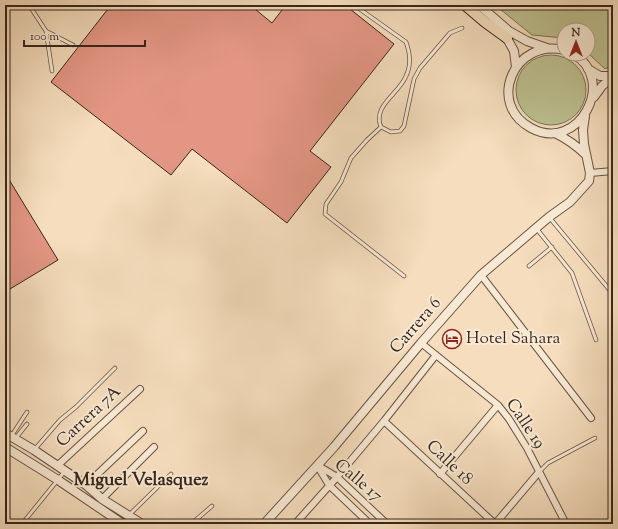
<svg xmlns="http://www.w3.org/2000/svg" width="618" height="529" font-family="'Sorts Mill Goudy',serif">
	<style>
		.green { fill: #bdc090; stroke: #7a7356 }
		.building { fill: #e39684; stroke: #38261c }
		.lines { fill: none; stroke-linecap: round; stroke-linejoin: round }
		.service-casing { stroke: #675444; stroke-width: 4.5 }
		.minor-casing { stroke: #675444; stroke-width: 8 }
		.tertiary-casing { stroke: #675444; stroke-width: 10 }
		.primary-casing { stroke: #38261c; stroke-width: 12 }
		.service { stroke: #f8e9d4; stroke-width: 3 }
		.minor { stroke: #f8e9d4; stroke-width: 6 }
		.tertiary { stroke: #f8e9d4; stroke-width: 8 }
		.primary { stroke: #f5ddbd; stroke-width: 10 }
		.labels { text-anchor: middle; dominant-baseline: central; stroke-width: 4; stroke-linejoin: round; paint-order: stroke }
		.street-label { font-size: 17px; fill: #38261c; stroke: #f8e9d4 }
		.poi-label { font-size: 17px; fill: #38261c; stroke: #f8e9d4; text-anchor: start }
		.neighbourhood-label { font-size: 18px; font-weight: bold; fill: #38261c; stroke: #f8e9d4 }
	</style>
	<rect width="100%" height="100%" fill="#f5ddbd"/>
	<filter id="stains"><feTurbulence type="fractalNoise" baseFrequency=".005" numOctaves="4"/><feColorMatrix values="0 0 0 0 .2 0 0 0 0 .09 0 0 0 0 .02 0 0 0 .5 -.17"/></filter>
	<radialGradient id="worn" r=".72"><stop offset=".6" stop-color="#630" stop-opacity="0"/><stop offset="1" stop-color="#630" stop-opacity=".3"/></radialGradient>
	<path class="green" d="M 495,5 L 613,5 L 613,65 L 605,69 L 588,53 L 588,30 L 564,30 L 564,38 L 532,35 Z
		M516 90a35 35 0 1 1 70 0a35 35 0 1 1-70 0Z"/>
	<path class="building" d="M 111,5 L 122,5 L 129,10 L 133,5 L 250,5 L 272,23 L 286,5 L 345,5 L 394,44 L 310,151 L 331,167 L 287,223 L 192,149 L 171,175 L 51,82 Z
		M 5,173 L 58,260 L 5,292 Z"/>
	<g class="lines">
		<defs>
			<path id="service" d="M 29,5 L 46,31
				M 354,5 L 406,42 C 410,53 411,66 406,76 C 399,94 372,106 381,127 L 391,132 L 400,131 L 404,126 L 414,79 L 420,68 L 450,33 L 462,28
				M 52,71 L 46,31 L 73,45
				M 381,127 L 367,140 L 351,158 L 341,182 L 326,204 L 325,214 L 404,276
				M 549,217 L 613,294
				M 536,228 L 572,273 L 596,340
				M 529,266 L 552,247
				M 12,435 L 27,412
				M 15,439 L 27,424
				M 35,449 L 60,420 L 76,407 L 115,368
				M 540,471 L 548,463 L 595,438
				M 129,515 L 171,474
				M 22,524 L 65,471
				M 191,524 L 212,506"/>
			<path id="minor" d="M 590,173 L 613,171
				M 481,275 L 591,418
				M 421,343 L 498,405 L 509,419 L 527,448 L 566,524
				M 384,421 L 495,524 L 539,472
				M 317,465 L 337,477 L 387,524
				M 57,466 L 140,389
				M 318,467 L 329,485 L 370,524
				M 440,474 L 498,405
				M 86,485 L 143,431
				M 102,499 L 154,447
				M 295,524 L 337,477 L 384,421 L 436,355"/>
			<path id="tertiary" d="M 479,5 L 509,31 L 527,41 L 547,48
				M 504,33 L 514,51 L 516,67
				M 564,50 C 514,38 486,104 531,128 C 579,154 618,79 573,54
				M 588,69 L 600,76 L 613,76
				M 594,97 L 602,86 L 613,77
				M 555,133 C 567,139 576,145 586,155
				M 5,433 L 34,450 L 86,485 L 102,499 L 142,524
				M 5,447 L 58,480 L 123,524
				M 264,524 L 334,447 L 421,343 L 481,275 L 549,217 L 570,202 L 589,181 L 590,173 L 584,144 L 583,130 L 585,116"/>
			<path id="primary" d="M 465,5 L 485,22 L 507,38"/>
		</defs>
		<use href="#service" class="service-casing"/>
		<use href="#minor" class="minor-casing"/>
		<use href="#tertiary" class="tertiary-casing"/>
		<use href="#primary" class="primary-casing"/>
		<use href="#service" class="service"/>
		<use href="#minor" class="minor"/>
		<use href="#tertiary" class="tertiary"/>
		<use href="#primary" class="primary"/>
	</g>
	<defs>
		<symbol id="hotel-ring" viewBox="-11 -11 22 22"><circle r="9.5" fill="#f8e9d4" stroke="#8f2418" stroke-width="1.5"/><path d="M-6-4.5h1.5V1H6V5H4.5V3h-9V5H-6ZM-4 0a1.8 1.8 0 1 1 3.6 0ZM.5 0V-2.5h3Q6-2.5 6 0Z" fill="#8f2418"/></symbol>
	</defs>
	<g fill-rule="evenodd">
		<use href="#hotel-ring" x="441" y="328" width="22" height="22"/>
	</g>
	<g class="labels">
		<g class="street-label">
			<text transform="translate(416 326) rotate(-49)">Carrera 6</text>
			<text transform="translate(89 417) rotate(-43)">Carrera 7A</text>
			<text transform="translate(525 424) rotate(56)">Calle 19</text>
			<text transform="translate(449 463) rotate(43)">Calle 18</text>
			<text transform="translate(358 481) rotate(40)">Calle 17</text>
		</g>
		<g class="poi-label">
			<text x="466" y="339">Hotel Sahara</text>
		</g>
		<g class="neighbourhood-label">
			<text x="141" y="481">Miguel Velasquez</text>
		</g>
	</g>
	<rect width="618" height="529" fill="none" stroke="#f5ddbd" stroke-width="20"/>
	<rect x="6" y="6" width="606" height="517" fill="none" stroke="#38261c" stroke-width="2"/>
	<rect x="10" y="10" width="598" height="509" fill="none" stroke="#38261c"/>
	<g transform="translate(576 42)"><circle r="19" fill="#f8e9d4" stroke="#ab9b8a"/>
	<path d="M0-3L7 15L0 10L-7 15Z" fill="#8f2418"/>
	<text y="-6" font-size="11" font-weight="bold" text-anchor="middle" fill="#38261c">N</text>
	</g>
	<path d="M24 40v6h121v-6" fill="none" stroke="#38261c" stroke-width="2"/>
	<text x="30" y="40" font-size="12" fill="#38261c" stroke="#f8e9d4" stroke-width="3" paint-order="stroke">100 m</text>
	<rect width="100%" height="100%" filter="url(#stains)"/>
	<rect width="100%" height="100%" fill="url(#worn)"/>
</svg>
